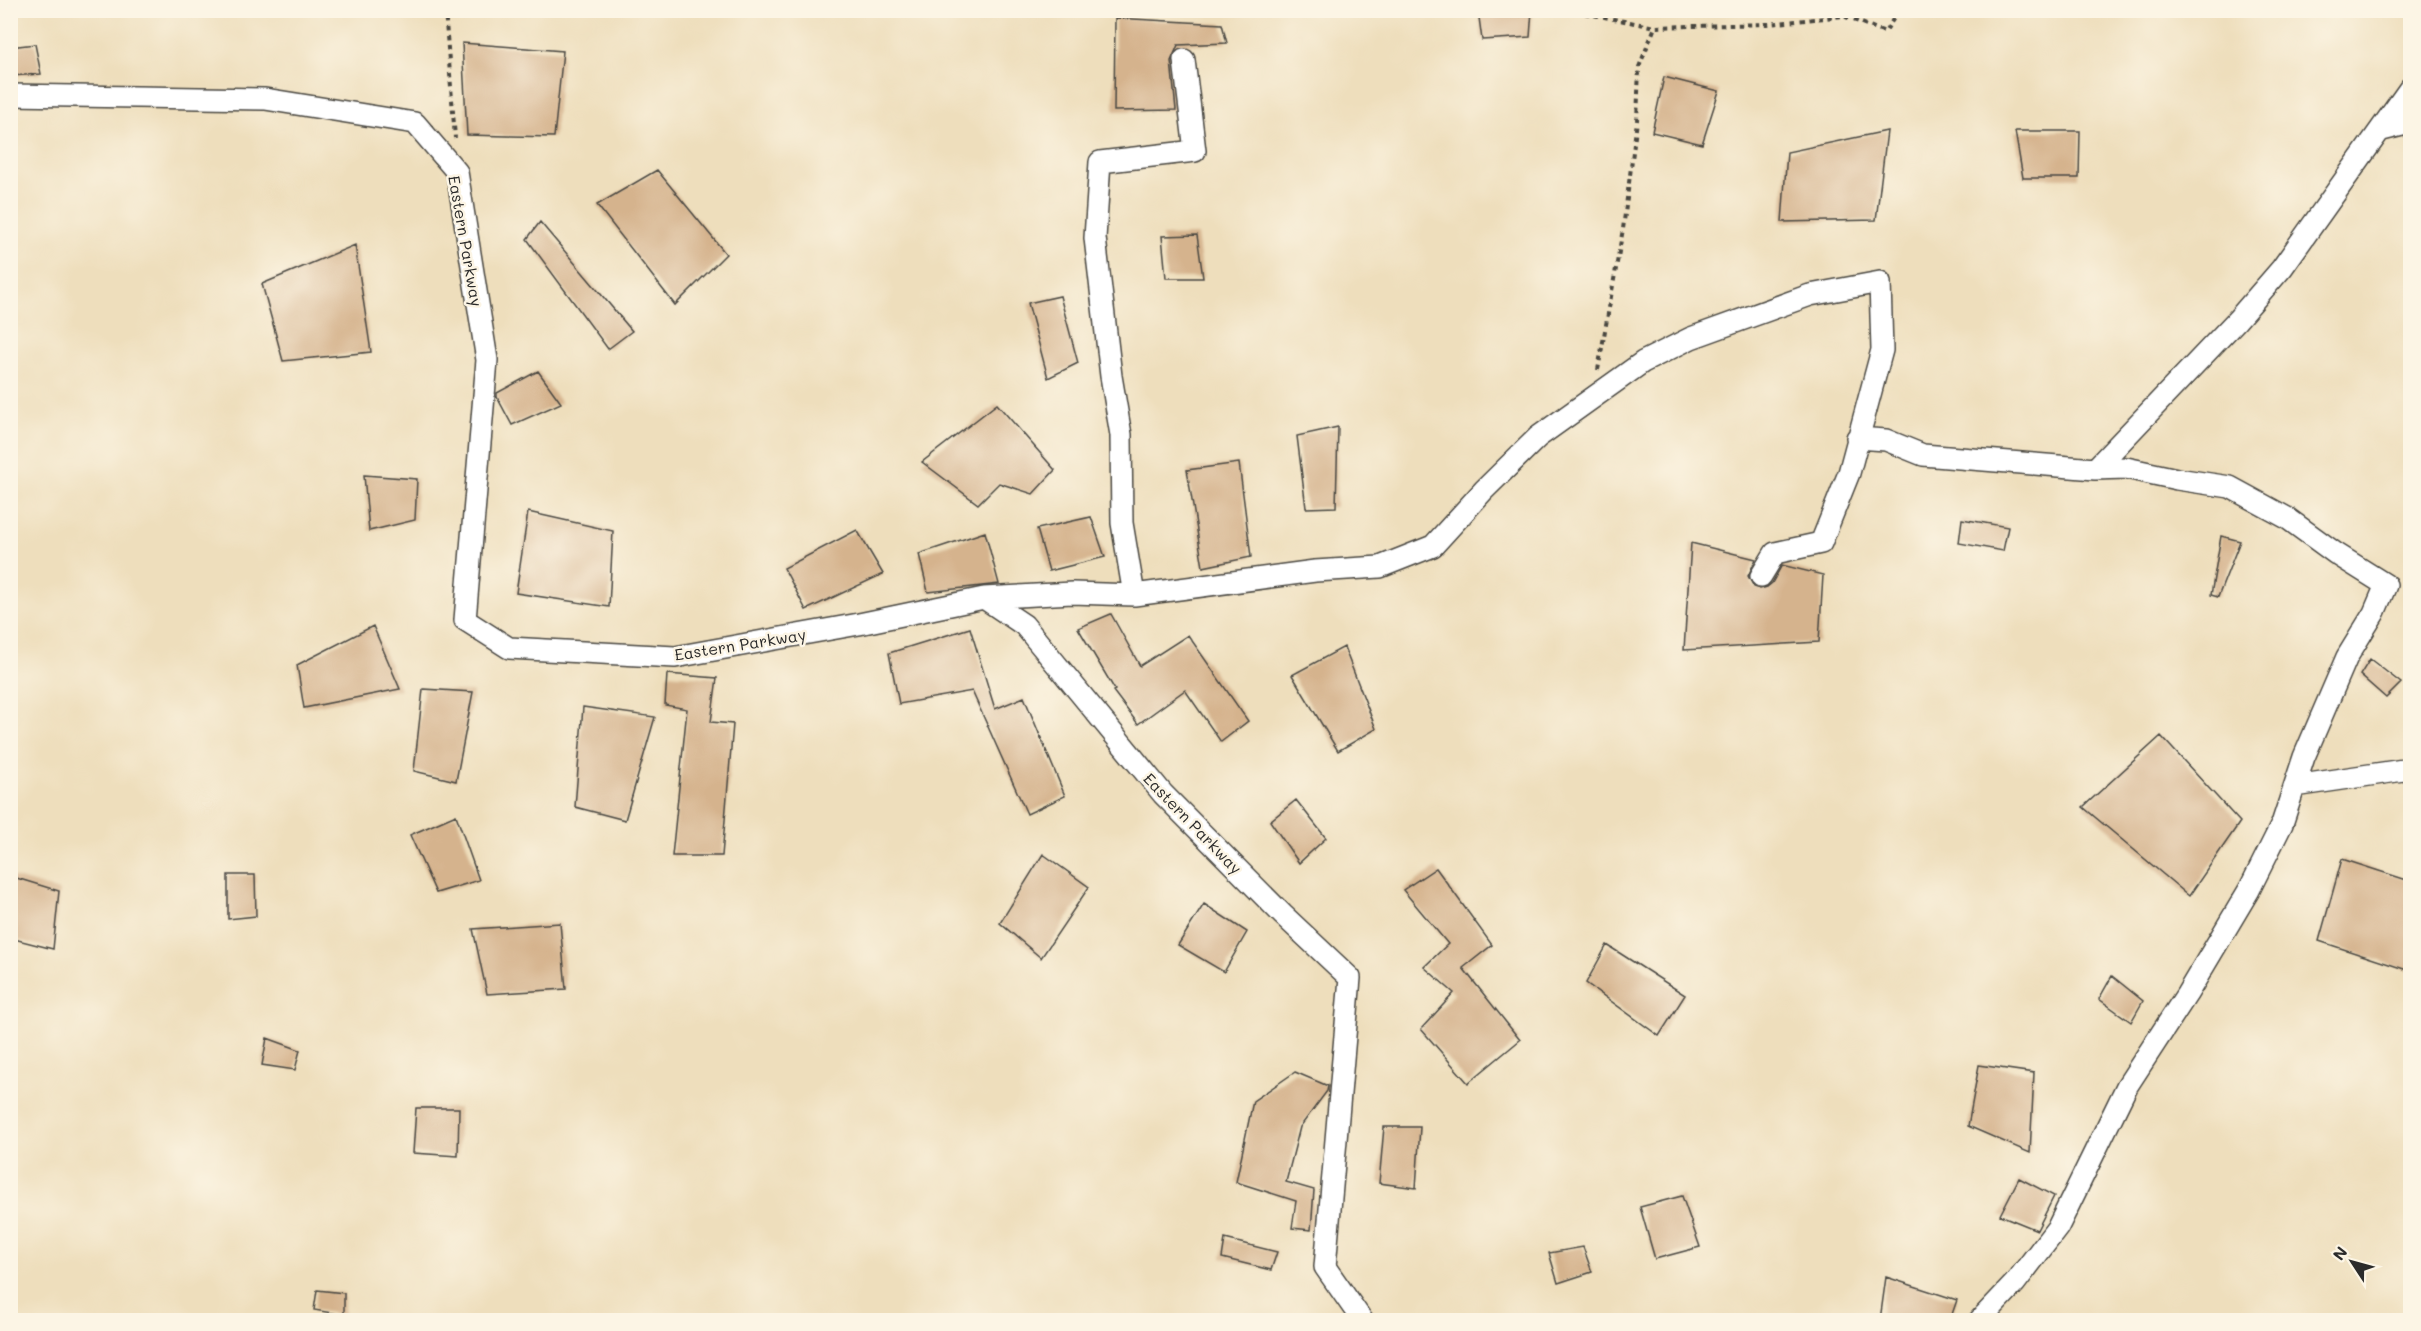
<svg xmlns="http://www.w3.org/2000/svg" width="2421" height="1331" font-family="Mali,sans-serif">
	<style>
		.building { fill: #d5b38d }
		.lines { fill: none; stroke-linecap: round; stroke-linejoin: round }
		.minor-casing { stroke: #484641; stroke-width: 24 }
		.path { stroke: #484641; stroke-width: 4; stroke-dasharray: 4.5 4.5; stroke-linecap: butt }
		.minor { stroke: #fff; stroke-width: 21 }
		.labels { text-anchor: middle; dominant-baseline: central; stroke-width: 5; stroke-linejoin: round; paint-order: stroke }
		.street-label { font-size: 16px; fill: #2b2b2b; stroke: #fcf5e5 }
	</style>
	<rect width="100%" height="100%" fill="#fcf5e5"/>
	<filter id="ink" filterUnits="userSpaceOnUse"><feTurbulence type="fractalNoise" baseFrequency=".0167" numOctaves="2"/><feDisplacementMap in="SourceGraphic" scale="12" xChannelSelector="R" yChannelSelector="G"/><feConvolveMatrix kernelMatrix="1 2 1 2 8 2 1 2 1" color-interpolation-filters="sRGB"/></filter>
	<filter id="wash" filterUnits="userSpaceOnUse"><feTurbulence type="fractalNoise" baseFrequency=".008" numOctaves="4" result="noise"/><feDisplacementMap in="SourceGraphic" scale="24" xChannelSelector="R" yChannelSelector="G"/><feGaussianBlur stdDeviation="1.35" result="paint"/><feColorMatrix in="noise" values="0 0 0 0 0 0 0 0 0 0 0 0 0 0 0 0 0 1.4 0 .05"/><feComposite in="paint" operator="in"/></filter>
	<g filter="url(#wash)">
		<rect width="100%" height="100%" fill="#eedebc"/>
		<g id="blocks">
			<path class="building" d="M 1478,10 L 1532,10 L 1530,37 L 1482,40 Z
				M 1115,18 L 1222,24 L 1227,43 L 1178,45 L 1171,61 L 1176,110 L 1114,111 Z
				M 462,43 L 563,51 L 554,137 L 467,135 Z
				M 35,44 L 41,74 L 10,76 L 10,47 Z
				M 1664,77 L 1719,91 L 1702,144 L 1652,132 Z
				M 1887,131 L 1876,220 L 1782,222 L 1787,152 Z
				M 2015,131 L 2080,131 L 2079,178 L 2023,178 Z
				M 657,170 L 726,254 L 675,305 L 597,205 Z
				M 540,222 L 632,331 L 608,349 L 527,239 Z
				M 1197,235 L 1203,278 L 1166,278 L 1162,236 Z
				M 355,245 L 371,352 L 283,361 L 262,284 Z
				M 1060,296 L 1078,363 L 1048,378 L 1028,303 Z
				M 538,371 L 561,403 L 512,425 L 497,397 L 497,393 Z
				M 997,404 L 1055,470 L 1033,494 L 999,483 L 978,504 L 922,462 Z
				M 1338,427 L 1336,507 L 1306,508 L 1297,436 Z
				M 1239,463 L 1251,557 L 1203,567 L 1187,470 Z
				M 364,475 L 417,479 L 415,520 L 369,531 Z
				M 528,512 L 613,531 L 609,607 L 516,593 Z
				M 1091,517 L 1105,557 L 1049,571 L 1037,529 Z
				M 1962,519 L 2008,527 L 2003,551 L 1959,543 Z
				M 857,530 L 883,574 L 806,610 L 784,568 Z
				M 985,532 L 999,584 L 928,592 L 919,554 Z
				M 2221,536 L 2240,541 L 2218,597 L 2211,595 Z
				M 1691,543 L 1756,559 L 1748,576 L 1754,587 L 1760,589 L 1767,587 L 1772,583 L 1782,565 L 1823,575 L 1819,642 L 1684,650 Z
				M 1111,614 L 1140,666 L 1188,635 L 1248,721 L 1221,742 L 1185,690 L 1138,724 L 1113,691 L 1115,690 L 1078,628 Z
				M 373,626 L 400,689 L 304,708 L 297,665 Z
				M 970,628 L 995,709 L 1024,697 L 1065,796 L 1027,814 L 972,691 L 899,704 L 889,653 Z
				M 1344,647 L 1376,729 L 1338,751 L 1292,675 Z
				M 2370,659 L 2401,683 L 2386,698 L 2360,675 Z
				M 667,674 L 717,678 L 711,722 L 733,724 L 722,856 L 672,856 L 687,709 L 665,705 Z
				M 423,689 L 473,692 L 456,781 L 414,771 Z
				M 583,707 L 655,717 L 625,820 L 575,807 Z
				M 2161,736 L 2240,822 L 2189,896 L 2083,807 Z
				M 1296,800 L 1326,838 L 1299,863 L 1270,821 Z
				M 456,815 L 479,880 L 436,893 L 410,835 Z
				M 1043,854 L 1089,887 L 1041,958 L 1000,923 Z
				M 2342,859 L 2410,881 L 2410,971 L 2319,941 Z
				M 1436,868 L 1492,945 L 1463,968 L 1520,1040 L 1468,1083 L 1421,1029 L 1454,993 L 1424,967 L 1448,944 L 1403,890 Z
				M 228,875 L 255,875 L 256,916 L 228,919 Z
				M 10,876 L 59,891 L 53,949 L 10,938 Z
				M 1204,904 L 1247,932 L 1224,972 L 1178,945 Z
				M 560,923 L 566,989 L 487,994 L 473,929 Z
				M 1607,945 L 1685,995 L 1659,1036 L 1586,983 Z
				M 2112,976 L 2143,1001 L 2131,1022 L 2099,999 Z
				M 267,1038 L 300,1050 L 295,1070 L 262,1065 Z
				M 1979,1065 L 2034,1073 L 2030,1153 L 1968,1126 Z
				M 1295,1072 L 1328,1086 L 1327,1091 L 1300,1127 L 1286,1182 L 1314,1190 L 1311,1230 L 1292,1228 L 1296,1201 L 1236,1182 L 1253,1101 Z
				M 416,1108 L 459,1108 L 458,1156 L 413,1153 Z
				M 1384,1127 L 1420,1127 L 1416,1188 L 1379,1183 Z
				M 2019,1178 L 2054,1196 L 2037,1230 L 2000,1215 Z
				M 1682,1196 L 1700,1247 L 1655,1259 L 1640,1207 Z
				M 1225,1239 L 1277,1252 L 1271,1270 L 1222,1258 Z
				M 1583,1247 L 1592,1272 L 1558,1283 L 1549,1253 Z
				M 1886,1277 L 1957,1300 L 1950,1320 L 1880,1320 Z
				M 317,1290 L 344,1293 L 344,1315 L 314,1310 Z"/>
		</g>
	</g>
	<g filter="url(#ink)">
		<use href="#blocks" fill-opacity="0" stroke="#484641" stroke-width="1.5"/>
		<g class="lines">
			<defs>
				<path id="minor" d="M 10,95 L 265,99 L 415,123 L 457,172 L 487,360 L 465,620 L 509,648 L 675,657 L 859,624 L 984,598 L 1024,625 L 1163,794 L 1283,915 L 1350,978 L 1325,1267 L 1362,1320
					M 2382,130 L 2410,123
					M 1857,438 L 1886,440 L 1923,455 L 2095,469 L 2126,468 L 2177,479 L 2230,487 L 2287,518 L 2335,553 L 2386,585 L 2374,613 L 2347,657 L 2304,757 L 2282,824 L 2249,890 L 2187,994 L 2127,1086 L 2058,1227 L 2015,1283 L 1980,1320
					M 2095,469 L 2237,320 L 2282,268 L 2410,88
					M 1134,595 L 1122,523 L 1121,435 L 1111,376 L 1095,238 L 1100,162 L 1195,151 L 1184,60
					M 984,598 L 1072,593 L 1134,595 L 1315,571 L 1380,567 L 1433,546 L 1484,490 L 1538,437 L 1643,362 L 1691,338 L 1810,295 L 1880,282 L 1882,350 L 1849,473 L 1821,543 L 1775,553 L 1761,576
					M 2295,786 L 2410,769"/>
			</defs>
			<use href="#minor" class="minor-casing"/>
			<path class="path" d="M 445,10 L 455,138
				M 1568,10 L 1655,27
				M 1598,370 L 1623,229 L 1637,121 L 1639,67 L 1655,27 L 1768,24 L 1843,16 L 1885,32 L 1899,10"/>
			<use href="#minor" class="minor"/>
		</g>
	</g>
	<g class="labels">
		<g class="street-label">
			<text transform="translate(466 241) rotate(80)">Eastern Parkway</text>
			<text transform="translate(740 644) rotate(-9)">Eastern Parkway</text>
			<text transform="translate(1193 823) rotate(46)">Eastern Parkway</text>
		</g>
	</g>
	<rect width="2421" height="1331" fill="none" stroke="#fcf5e5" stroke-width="36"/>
	<g transform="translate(2352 1262) rotate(306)" stroke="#fcf5e5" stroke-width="4.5" paint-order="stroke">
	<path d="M0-4.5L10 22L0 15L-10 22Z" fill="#2b2b2b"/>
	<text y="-9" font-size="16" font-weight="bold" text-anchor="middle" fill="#2b2b2b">N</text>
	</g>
</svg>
